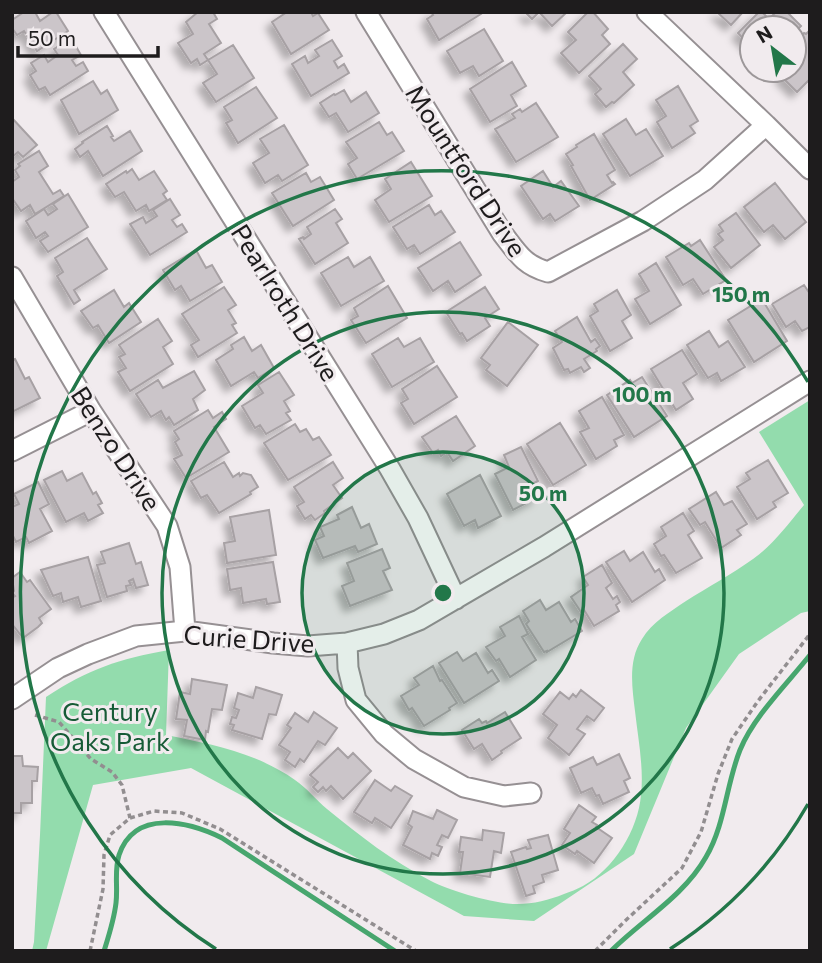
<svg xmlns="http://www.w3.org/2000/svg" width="822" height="963" font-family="Commissioner,sans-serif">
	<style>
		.green { fill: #93dcad }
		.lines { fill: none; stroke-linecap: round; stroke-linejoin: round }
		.stream { stroke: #47a66e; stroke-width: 5 }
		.building { fill: #cbc5c9; stroke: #a7a1a4; stroke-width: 2; filter: url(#shadow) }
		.minor-casing { stroke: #969093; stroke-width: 23 }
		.path { stroke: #928e90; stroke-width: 3.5; stroke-dasharray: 5 3.5; stroke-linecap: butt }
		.minor { stroke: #fff; stroke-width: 19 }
		.ring { fill: none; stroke: #227749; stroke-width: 3.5 }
		.labels { text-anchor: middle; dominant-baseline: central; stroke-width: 6; stroke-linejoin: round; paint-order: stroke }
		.street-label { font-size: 26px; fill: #1e1c1d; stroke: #f1ebee }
		.park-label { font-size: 26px; fill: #165b36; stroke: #f1ebee }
		.centre { fill: #227749; stroke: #f1ebee; stroke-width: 3.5 }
		.ring-label { font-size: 21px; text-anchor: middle; font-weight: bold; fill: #227749; stroke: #f1ebee; stroke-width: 6; stroke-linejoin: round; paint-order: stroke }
	</style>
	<defs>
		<filter id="shadow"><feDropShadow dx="-6" dy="6" stdDeviation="3.5" flood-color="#0004"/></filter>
	</defs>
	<rect width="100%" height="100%" fill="#f1ebee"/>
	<path class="green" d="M 810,400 L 810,611 L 801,613 L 739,654 L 686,728 L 634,854 L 534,921 L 464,916 L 191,768 L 93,785 L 46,951 L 32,951 L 34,942 L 40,835 L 46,697 C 89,669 118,659 169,650 L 166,735 C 211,744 257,753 295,780 C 307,788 316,800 327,809 C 360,836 392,861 431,881 C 450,891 495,904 517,904 C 534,904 549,900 564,894 C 570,892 577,889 583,886 C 614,869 638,830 641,795 C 644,768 638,738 635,711 C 632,687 628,660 642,639 C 652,622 670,612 686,601 C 708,587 732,574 753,559 C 774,544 788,524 804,505 L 759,432 Z"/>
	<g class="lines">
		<path class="stream" d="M 104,951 C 109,935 114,920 116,903 C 118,887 114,871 119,855 C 135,808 189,822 222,838 L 395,951
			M 611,951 C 642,920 684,896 706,857 C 725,825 726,785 740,750 C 754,716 787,684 810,655"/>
	</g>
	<path class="building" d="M 24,12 L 35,12 L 40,21 L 53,12 L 56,12 L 68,31 L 37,51 L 24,31 L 17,35 L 12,28 L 12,20 Z
		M 198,12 L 213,12 L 217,19 L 209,24 L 221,43 L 204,54 L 208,60 L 200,65 L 197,59 L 191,63 L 178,43 L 193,34 L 186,22 Z
		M 287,12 L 311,12 L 313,16 L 318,13 L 329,30 L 291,54 L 272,22 Z
		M 431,12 L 480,12 L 481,14 L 439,40 L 427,19 L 433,15 Z
		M 525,12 L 567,12 L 552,26 L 539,12 L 532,19 Z
		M 588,12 L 593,12 L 608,29 L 602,35 L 610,44 L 579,73 L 561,53 L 576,40 L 568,32 Z
		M 717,12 L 743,12 L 731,25 Z
		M 759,12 L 762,12 L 769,19 L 776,12 L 787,12 L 801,26 L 794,33 L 794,28 L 752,28 L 752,48 L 738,33 Z
		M 484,29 L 503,61 L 479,76 L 473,66 L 460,73 L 447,51 Z
		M 810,30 L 810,79 L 797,92 L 781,76 L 789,70 L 794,70 L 794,43 L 804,33 L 806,34 Z
		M 71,38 L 81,55 L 72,60 L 76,66 L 83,62 L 88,71 L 50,95 L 45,87 L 39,90 L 30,75 L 36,71 L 31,63 L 44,55 L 48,62 L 58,55 L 54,49 Z
		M 332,40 L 342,56 L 334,61 L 338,68 L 344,64 L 349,73 L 311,96 L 292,64 L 305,56 L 308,63 L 319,56 L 315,50 Z
		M 623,44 L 637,59 L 623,72 L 634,85 L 614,103 L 612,102 L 606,107 L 595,94 L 601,89 L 589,76 Z
		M 233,45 L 254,78 L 216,102 L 203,83 L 217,74 L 208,60 Z
		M 512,62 L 526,86 L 511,95 L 517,106 L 490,122 L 470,89 Z
		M 93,81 L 101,94 L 107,90 L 118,110 L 79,134 L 61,100 Z
		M 678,86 L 698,121 L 690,126 L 695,133 L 672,148 L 657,122 L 666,116 L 656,100 Z
		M 256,87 L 277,118 L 238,143 L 226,123 L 232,120 L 224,107 Z
		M 344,90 L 351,102 L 366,92 L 379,113 L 348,132 L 336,113 L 329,117 L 320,103 L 334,94 L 335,95 Z
		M 536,103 L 558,137 L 516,162 L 495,129 L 515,118 L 512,114 L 520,109 L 522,112 Z
		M 12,118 L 37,145 L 23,157 L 18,152 L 12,157 Z
		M 626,119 L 636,135 L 646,129 L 663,156 L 630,176 L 603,134 Z
		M 379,122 L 387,135 L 392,132 L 404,151 L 357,179 L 348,164 L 357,158 L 346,142 Z
		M 284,125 L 308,165 L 282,181 L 278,175 L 265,183 L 253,163 L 269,153 L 260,139 Z
		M 107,126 L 113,136 L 111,137 L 114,141 L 130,131 L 142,151 L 103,176 L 88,151 L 80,157 L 75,149 L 83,143 L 82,142 Z
		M 594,134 L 615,170 L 607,175 L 612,183 L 613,182 L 615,184 L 590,200 L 571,166 L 573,165 L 566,154 L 577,147 L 576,145 Z
		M 39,151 L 48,166 L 39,172 L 53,194 L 60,190 L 64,196 L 35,214 L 30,205 L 21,211 L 12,198 L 12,182 L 19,177 L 15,170 L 20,166 L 18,164 Z
		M 411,162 L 432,196 L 389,222 L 375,200 L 391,189 L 385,179 Z
		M 132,169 L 139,180 L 154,171 L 167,191 L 163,194 L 167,200 L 149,211 L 146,205 L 136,211 L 124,192 L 115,197 L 106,184 L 126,171 L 127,173 Z
		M 543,171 L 553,187 L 561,181 L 579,206 L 555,221 L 550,214 L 543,219 L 521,186 Z
		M 306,173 L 311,182 L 320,177 L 334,200 L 293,226 L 272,193 Z
		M 775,183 L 806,222 L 785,239 L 773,225 L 764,232 L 744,207 Z
		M 68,194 L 88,227 L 48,252 L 40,241 L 48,236 L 45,232 L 36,238 L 26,221 L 44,209 L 48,215 L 57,209 L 53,204 Z
		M 170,199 L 180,215 L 172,220 L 177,227 L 182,224 L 187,232 L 150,255 L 130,224 L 143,217 L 146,223 L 157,216 L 153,210 Z
		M 429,205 L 435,215 L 441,211 L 455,232 L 420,254 L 414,245 L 407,249 L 393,227 Z
		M 335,209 L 342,219 L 336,223 L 348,243 L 315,264 L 299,239 L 303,237 L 304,239 L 311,234 L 307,227 Z
		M 736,213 L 760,245 L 731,268 L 714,247 L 723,240 L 718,234 L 723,231 L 719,225 Z
		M 87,238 L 107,269 L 74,290 L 80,300 L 74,304 L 57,276 L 63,272 L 55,258 Z
		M 700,240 L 726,280 L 703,294 L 693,279 L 683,285 L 666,257 L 689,243 L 691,246 Z
		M 460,242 L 481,275 L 455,292 L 448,281 L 433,291 L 418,268 Z
		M 196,250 L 206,268 L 212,265 L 222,282 L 190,301 L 181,286 L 175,290 L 163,270 Z
		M 348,257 L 354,267 L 370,257 L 384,281 L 341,306 L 321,273 Z
		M 656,263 L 681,305 L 650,324 L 635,299 L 649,291 L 639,274 Z
		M 804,285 L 810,294 L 810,327 L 802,331 L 795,321 L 786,327 L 772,304 Z
		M 388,286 L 407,318 L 366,343 L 351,320 L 358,316 L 354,308 Z
		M 224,287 L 236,305 L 228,310 L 236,323 L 232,325 L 237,333 L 198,357 L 191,345 L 199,340 L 182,314 Z
		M 485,287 L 499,309 L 485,318 L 490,326 L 467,341 L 462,333 L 460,334 L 446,312 Z
		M 114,290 L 124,307 L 129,303 L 141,322 L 109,343 L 98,325 L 93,328 L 81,311 Z
		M 617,290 L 631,315 L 622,321 L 632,338 L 610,351 L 590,316 L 598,311 L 594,304 Z
		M 762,299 L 787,341 L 754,362 L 728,320 Z
		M 577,317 L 591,342 L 595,339 L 600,346 L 596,349 L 597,351 L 584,359 L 590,368 L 584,372 L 581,367 L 570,373 L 568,369 L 564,370 L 553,348 L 562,342 L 555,331 Z
		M 158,319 L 172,341 L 163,347 L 173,364 L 130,391 L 118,372 L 126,368 L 119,357 L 125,354 L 119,345 Z
		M 508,322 L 538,345 L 507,386 L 486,370 L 490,365 L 481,358 Z
		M 709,331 L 719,347 L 728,341 L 745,367 L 721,381 L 717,373 L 708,378 L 687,345 Z
		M 244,337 L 252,351 L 261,345 L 274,368 L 258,378 L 254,372 L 231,386 L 216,360 L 233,349 L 231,345 Z
		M 398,338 L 404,347 L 420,338 L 434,362 L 392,387 L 372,354 Z
		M 682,350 L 697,374 L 683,383 L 693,399 L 676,410 L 651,369 Z
		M 15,359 L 25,379 L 29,377 L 40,398 L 12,412 L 12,360 Z
		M 437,366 L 457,397 L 414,424 L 401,403 L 408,399 L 402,389 Z
		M 194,371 L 205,390 L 193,399 L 198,410 L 174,425 L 169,417 L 166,420 L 161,411 L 151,417 L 136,394 L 158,380 L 163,388 Z
		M 279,372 L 294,395 L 284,401 L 290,411 L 286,413 L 291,420 L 266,434 L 260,425 L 255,428 L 242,406 L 263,393 L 258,385 Z
		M 642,377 L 667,416 L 634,437 L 607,395 L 630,380 L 632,383 Z
		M 602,397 L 624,435 L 614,440 L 617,446 L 596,459 L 580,432 L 589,428 L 579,411 Z
		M 208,410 L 213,418 L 222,412 L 226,419 L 214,427 L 229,452 L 186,478 L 174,459 L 182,455 L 175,442 L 179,439 L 174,431 Z
		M 456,416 L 475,446 L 453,461 L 447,452 L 441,456 L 438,450 L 433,453 L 422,437 Z
		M 560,423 L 586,465 L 553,485 L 527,444 Z
		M 295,424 L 300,432 L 306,429 L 313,440 L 319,437 L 331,455 L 288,480 L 264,443 Z
		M 521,447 L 538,481 L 530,485 L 538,497 L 513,510 L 495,474 L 509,467 L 504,455 Z
		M 768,460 L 788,493 L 773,502 L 776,507 L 757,519 L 737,487 L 750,479 L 746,473 Z
		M 224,462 L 233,477 L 239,473 L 240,476 L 243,473 L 251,475 L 258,487 L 250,492 L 251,494 L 219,513 L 207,495 L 201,498 L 191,481 Z
		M 333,462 L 343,478 L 333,485 L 342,498 L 324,511 L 325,513 L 315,520 L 311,515 L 305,519 L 297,506 L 304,502 L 294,487 Z
		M 62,471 L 67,481 L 82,473 L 93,494 L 96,492 L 102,503 L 98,505 L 103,513 L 88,521 L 84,513 L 66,522 L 44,480 Z
		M 480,475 L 501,516 L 478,528 L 475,520 L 464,526 L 447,494 Z
		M 38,482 L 49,504 L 40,509 L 52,531 L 29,543 L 26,537 L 16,542 L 12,534 L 12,507 L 19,504 L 14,494 Z
		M 716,492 L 724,505 L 732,501 L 747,524 L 737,530 L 741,535 L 721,548 L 705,522 L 700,525 L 689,509 Z
		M 352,507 L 361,528 L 369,524 L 377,544 L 358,552 L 355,546 L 323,558 L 315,540 L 324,536 L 320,527 L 339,519 L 337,515 Z
		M 269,510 L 276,555 L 227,563 L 224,543 L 235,541 L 230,517 Z
		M 683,513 L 694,531 L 688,535 L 702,558 L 676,573 L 664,555 L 661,556 L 654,544 L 666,536 L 661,527 Z
		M 129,543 L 136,564 L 141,562 L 148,585 L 136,588 L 133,579 L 129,581 L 131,585 L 126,586 L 127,591 L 107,597 L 97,565 L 105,563 L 101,552 Z
		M 382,549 L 390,568 L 383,571 L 392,590 L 350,606 L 342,586 L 354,581 L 347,563 Z
		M 624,551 L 630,561 L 643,552 L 655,572 L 659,569 L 665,580 L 632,602 L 606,562 Z
		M 88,557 L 101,601 L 81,607 L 78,597 L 63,602 L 61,593 L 53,596 L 41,570 Z
		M 273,562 L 280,602 L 267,604 L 266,599 L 243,603 L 241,588 L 230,590 L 227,569 Z
		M 602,565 L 612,583 L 606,588 L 613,599 L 617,596 L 620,602 L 616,605 L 619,611 L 594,626 L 584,610 L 581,612 L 571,597 L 588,585 L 583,577 Z
		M 20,572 L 27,582 L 30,580 L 51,609 L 39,618 L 42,623 L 38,627 L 23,638 L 12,624 L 12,598 L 15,596 L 12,593 L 14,591 L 12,578 Z
		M 540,600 L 546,610 L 559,602 L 571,622 L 575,619 L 582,631 L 547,652 L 547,651 L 544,652 L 526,624 L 529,621 L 523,611 Z
		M 519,616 L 528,634 L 522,637 L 536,660 L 510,677 L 499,659 L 496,661 L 486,647 L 505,636 L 500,627 Z
		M 457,652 L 463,661 L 476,653 L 488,673 L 492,670 L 499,681 L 464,703 L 439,663 Z
		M 433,666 L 440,681 L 442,680 L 457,703 L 449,708 L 450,710 L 424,726 L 412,708 L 409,710 L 401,696 L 419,685 L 414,678 Z
		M 192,679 L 227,685 L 222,710 L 212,709 L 208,732 L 206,731 L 205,740 L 184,736 L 187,720 L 176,719 L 180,692 L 190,694 Z
		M 256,687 L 282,695 L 276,715 L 269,714 L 262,739 L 232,730 L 234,725 L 230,724 L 232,717 L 236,718 L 239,710 L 234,708 L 238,693 L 253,698 Z
		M 581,690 L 604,708 L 594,721 L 587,716 L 577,729 L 585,734 L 569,755 L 548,738 L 557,725 L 543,714 L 560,692 L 569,699 L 573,694 L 576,697 Z
		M 314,712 L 337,728 L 325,745 L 318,741 L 304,762 L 300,759 L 295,767 L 285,760 L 290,752 L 279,745 L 291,728 L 287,725 L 295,713 L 308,722 Z
		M 505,712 L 521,738 L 501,751 L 502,753 L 492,760 L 482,744 L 474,749 L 462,730 L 479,719 L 482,723 L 486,721 L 487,723 Z
		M 338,748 L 348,758 L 353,753 L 371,771 L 343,799 L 331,786 L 326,791 L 323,787 L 318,792 L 313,787 L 318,782 L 310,775 Z
		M 619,754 L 630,778 L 624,781 L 629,792 L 603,804 L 599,795 L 596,796 L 592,788 L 581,793 L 570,768 L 593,757 L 597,765 Z
		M 12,756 L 22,756 L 23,766 L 38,767 L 37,781 L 32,781 L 32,803 L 21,803 L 21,813 L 12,813 Z
		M 375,780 L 391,791 L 395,786 L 412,796 L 391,828 L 375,818 L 372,823 L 354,812 Z
		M 579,805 L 596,817 L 592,822 L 597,825 L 596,827 L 612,838 L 594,863 L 577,851 L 575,854 L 562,845 L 570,833 L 564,829 Z
		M 437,810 L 457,820 L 448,838 L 442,835 L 437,845 L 442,847 L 438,856 L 432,853 L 430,859 L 403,845 L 412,827 L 408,824 L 413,811 L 433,819 Z
		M 483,830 L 504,833 L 501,853 L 494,851 L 490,877 L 460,873 L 463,852 L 459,852 L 461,837 L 482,840 Z
		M 548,835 L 558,870 L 542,875 L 544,882 L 533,886 L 535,893 L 526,896 L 511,852 L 526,847 L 527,849 L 531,848 L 528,840 Z"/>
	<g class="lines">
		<defs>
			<path id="minor" d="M 104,12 L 390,469 L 418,518 L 456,599
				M 366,12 L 502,233 C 517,252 523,265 548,272 L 643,221 L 705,180 L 766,125
				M 647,12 L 766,125 L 810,169
				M 12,277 L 91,411 L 167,526 L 180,567 L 185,631
				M 12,451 L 91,411
				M 347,643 L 348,668 L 356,700 L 384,734 L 414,759 L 464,787 L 504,796 L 531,793
				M 12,699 L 58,668 L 88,654 L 136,636 L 185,631 L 273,643 L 308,646 L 347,643 L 384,634 L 419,620 L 544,547 L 810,381"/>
		</defs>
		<use href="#minor" class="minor-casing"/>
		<path class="path" d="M 35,715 L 59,722 L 91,759 L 112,772 L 122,785 L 130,818
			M 90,951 L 103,889 L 104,855 L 110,835 L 130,818 L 154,811 L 182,813 L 220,829 L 416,951
			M 595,951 L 625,921 L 682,868 L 701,832 L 718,774 L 732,739 L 758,701 L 810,634"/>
		<use href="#minor" class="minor"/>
	</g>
	<circle cx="443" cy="593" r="141" fill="#227749" fill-opacity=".12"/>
	<g class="ring">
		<circle cx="443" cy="593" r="141"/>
		<circle cx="443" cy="593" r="281"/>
		<path d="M808 804A422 422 0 0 1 670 949M216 949A422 422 0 1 1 808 382"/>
	</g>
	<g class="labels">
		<g class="street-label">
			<text transform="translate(467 170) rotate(57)">Mountford Drive</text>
			<text transform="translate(286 302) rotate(58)">Pearlroth Drive</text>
			<text transform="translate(117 448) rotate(57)">Benzo Drive</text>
			<text transform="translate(249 638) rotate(4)">Curie Drive</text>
		</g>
		<g class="park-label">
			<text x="110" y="710">Century<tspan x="110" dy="30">Oaks Park</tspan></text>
		</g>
	</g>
	<circle cx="443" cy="593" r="10" class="centre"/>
	<g class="ring-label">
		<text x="741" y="302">150 m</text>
		<text x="642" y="402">100 m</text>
		<text x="543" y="501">50 m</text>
	</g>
	<rect width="822" height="963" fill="none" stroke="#1e1c1d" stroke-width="28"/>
	<g transform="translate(773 49) rotate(329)"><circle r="33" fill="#f1ebee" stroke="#9d989a" stroke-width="2"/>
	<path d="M0-5L12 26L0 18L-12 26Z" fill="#227749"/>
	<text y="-10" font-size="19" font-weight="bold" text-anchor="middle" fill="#1e1c1d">N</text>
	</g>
	<path d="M18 46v10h140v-10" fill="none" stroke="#1e1c1d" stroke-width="3.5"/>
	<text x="28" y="46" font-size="21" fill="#1e1c1d" stroke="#f1ebee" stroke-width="5" paint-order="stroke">50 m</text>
</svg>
